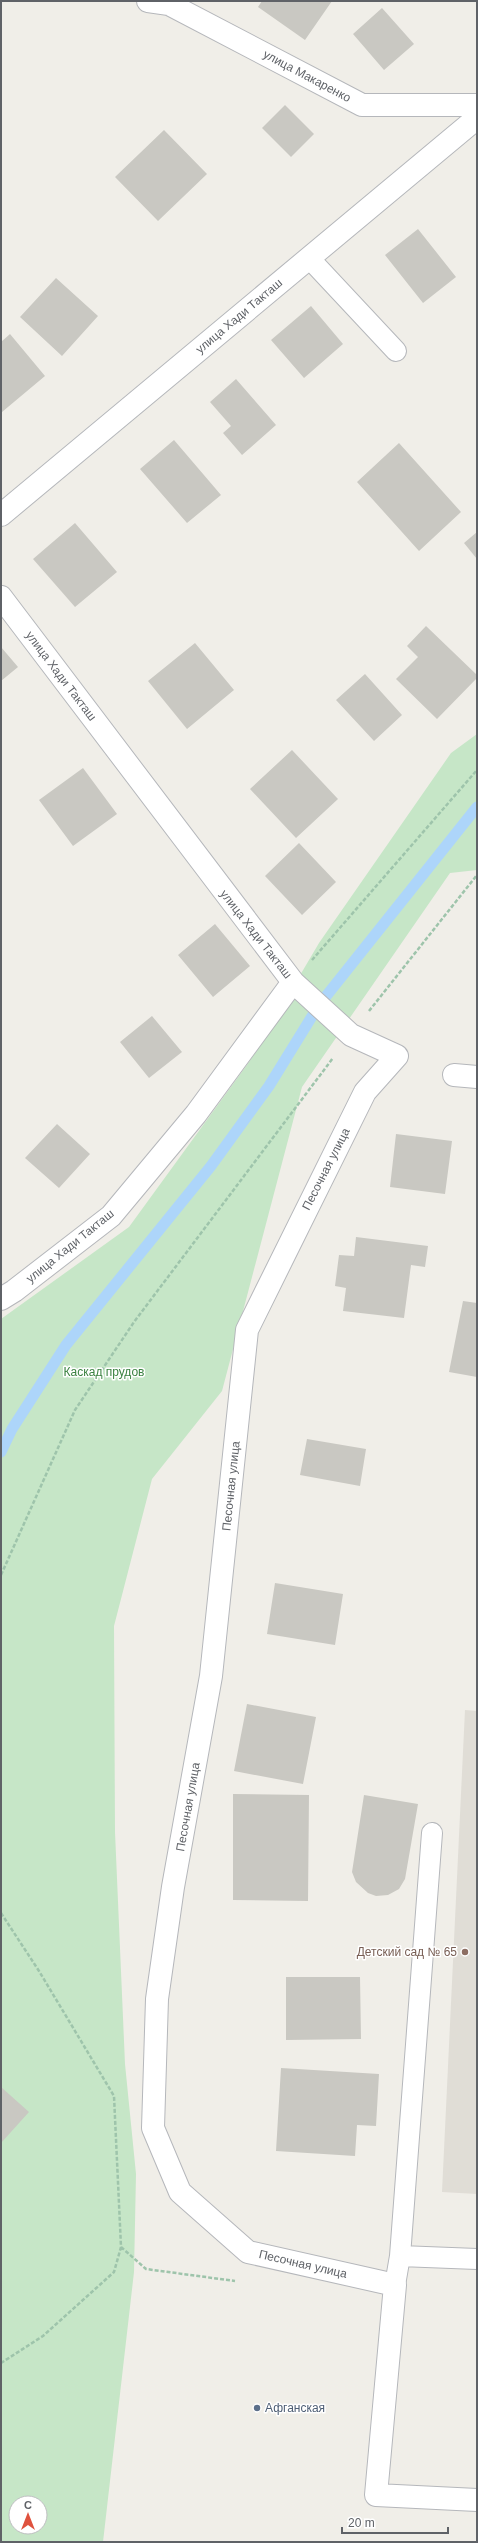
<svg xmlns="http://www.w3.org/2000/svg" width="478" height="2543" font-family="Arial,sans-serif">
	<style>
		.education { fill: #e0ddd6 }
		.green { fill: #c6e6c7; fill-rule: evenodd }
		.lines { fill: none; stroke-linecap: round; stroke-linejoin: round }
		.stream { stroke: #add5fa; stroke-width: 11 }
		.building { fill: #c9c8c2 }
		.service-casing { stroke: #b5b7bb; stroke-width: 22 }
		.minor-casing { stroke: #b5b7bb; stroke-width: 24 }
		.path { stroke: #9ec4ab; stroke-width: 2.5; stroke-dasharray: 4 2; stroke-linecap: butt }
		.service { stroke: #fff; stroke-width: 20 }
		.minor { stroke: #fff; stroke-width: 22 }
		.education-dot { fill: #8d6e63; stroke: #fff; stroke-width: 1.5 }
		.service-dot { fill: #5c6f8a; stroke: #fff; stroke-width: 1.5 }
		.labels { text-anchor: middle; dominant-baseline: central; stroke-width: 3; stroke-linejoin: round; paint-order: stroke }
		.street-label { font-size: 12px; fill: #5f6267; stroke: #fff }
		.park-label { font-size: 12px; fill: #3b8241; stroke: #fff }
		.education-label { font-size: 12px; fill: #785e54; stroke: #fff; text-anchor: end }
		.service-label { font-size: 12px; fill: #4e5e75; stroke: #fff; text-anchor: start }
	</style>
	<rect width="100%" height="100%" fill="#f0eee8"/>
	<path class="education" d="M 465,1710 L 477,1711 L 477,2194 L 442,2192 Z"/>
	<path class="green" d="M 477,734 L 477,870 L 450,873 L 302,1087 L 222,1391 L 152,1479 L 114,1626 L 115,1832 L 125,2064 L 136,2174 L 134,2272 L 103,2542 L 1,2542 L 1,1319 L 129,1227 L 249,1062 L 319,943 L 451,753 ZM 16,2503 L 40,2503 L 40,2527 L 16,2527 Z"/>
	<g class="lines">
		<path class="stream" d="M 1,1452 L 12,1429 L 66,1345 L 211,1166 L 269,1086 L 319,1005 L 477,807"/>
	</g>
	<path class="building" d="M 262,1 L 332,1 L 305,40 L 258,7 Z
		M 382,8 L 414,44 L 384,70 L 353,34 Z
		M 285,105 L 314,134 L 291,157 L 262,128 Z
		M 164,130 L 207,174 L 158,221 L 115,177 Z
		M 418,229 L 456,277 L 423,303 L 385,255 Z
		M 56,278 L 98,316 L 62,356 L 20,317 Z
		M 311,306 L 343,344 L 304,378 L 271,340 Z
		M 10,334 L 45,376 L 2,412 L 1,342 Z
		M 236,379 L 276,425 L 242,455 L 223,433 L 231,426 L 210,402 Z
		M 174,440 L 221,495 L 187,523 L 140,469 Z
		M 399,443 L 461,512 L 419,551 L 357,482 Z
		M 75,523 L 117,572 L 75,607 L 33,559 Z
		M 477,532 L 477,559 L 464,543 Z
		M 426,626 L 477,675 L 477,678 L 437,719 L 396,679 L 418,657 L 407,646 Z
		M 195,643 L 234,690 L 187,729 L 148,681 Z
		M 1,647 L 18,667 L 1,681 Z
		M 365,674 L 402,715 L 374,741 L 336,700 Z
		M 292,750 L 338,799 L 296,838 L 250,789 Z
		M 83,768 L 117,814 L 73,846 L 39,800 Z
		M 299,843 L 336,882 L 302,915 L 265,876 Z
		M 215,924 L 250,966 L 213,997 L 178,955 Z
		M 152,1016 L 182,1052 L 149,1078 L 120,1042 Z
		M 57,1124 L 90,1154 L 59,1188 L 25,1158 Z
		M 396,1134 L 452,1141 L 445,1194 L 390,1187 Z
		M 356,1237 L 428,1246 L 425,1267 L 411,1265 L 404,1318 L 343,1311 L 346,1288 L 335,1286 L 339,1255 L 354,1256 Z
		M 463,1301 L 477,1303 L 477,1377 L 449,1372 Z
		M 307,1439 L 366,1449 L 360,1486 L 300,1475 Z
		M 275,1583 L 343,1594 L 335,1645 L 267,1634 Z
		M 247,1704 L 316,1717 L 303,1784 L 234,1771 Z
		M 233,1794 L 309,1795 L 308,1901 L 233,1900 Z
		M 364,1795 L 418,1804 L 405,1879 L 399,1889 L 388,1895 L 376,1896 L 368,1893 L 356,1882 L 352,1872 Z
		M 286,1977 L 360,1977 L 361,2039 L 286,2040 Z
		M 281,2068 L 379,2074 L 376,2126 L 357,2125 L 355,2156 L 276,2151 Z
		M 1,2087 L 29,2112 L 1,2143 Z"/>
	<g class="lines">
		<defs>
			<path id="service" d="M 309,258 L 396,351
				M 400,2256 L 477,2259
				M 395,2285 L 400,2256 L 432,1833"/>
			<path id="minor" d="M 148,1 L 169,4 L 362,105 L 477,105
				M 1,515 L 477,118
				M 1,597 L 293,982 L 196,1114 L 111,1216 L 14,1291 L 1,1299
				M 293,982 L 351,1035 L 397,1056 L 365,1092 L 247,1330 L 211,1676 L 173,1887 L 157,1999 L 153,2128 L 180,2192 L 248,2252 L 395,2285 L 376,2495 L 477,2500
				M 454,1075 L 477,1077"/>
		</defs>
		<use href="#service" class="service-casing"/>
		<use href="#minor" class="minor-casing"/>
		<path class="path" d="M 312,960 L 477,770
			M 369,1011 L 477,875
			M 1,1575 L 75,1410 L 134,1322 L 333,1058
			M 1,1913 L 39,1971 L 114,2096 L 121,2247 L 114,2272 L 43,2336 L 1,2363
			M 121,2247 L 146,2269 L 235,2281"/>
		<use href="#service" class="service"/>
		<use href="#minor" class="minor"/>
	</g>
	<circle class="education-dot" cx="465" cy="1952" r="4"/>
	<circle class="service-dot" cx="257" cy="2408" r="4"/>
	<g class="labels">
		<g class="street-label">
			<text transform="translate(307 76) rotate(28)">улица Макаренко</text>
			<text transform="translate(239 316) rotate(-40)">улица Хади Такташ</text>
			<text transform="translate(61 676) rotate(53)">улица Хади Такташ</text>
			<text transform="translate(256 934) rotate(52)">улица Хади Такташ</text>
			<text transform="translate(326 1169) rotate(-63)">Песочная улица</text>
			<text transform="translate(70 1246) rotate(-39)">улица Хади Такташ</text>
			<text transform="translate(231 1486) rotate(-84)">Песочная улица</text>
			<text transform="translate(188 1807) rotate(-80)">Песочная улица</text>
			<text transform="translate(303 2264) rotate(13)">Песочная улица</text>
		</g>
		<g class="park-label">
			<text x="104" y="1372">Каскад прудов</text>
		</g>
		<g class="education-label">
			<text x="457" y="1952">Детский сад № 65</text>
		</g>
		<g class="service-label">
			<text x="265" y="2408">Афганская</text>
		</g>
	</g>
	<rect width="478" height="2543" fill="none" stroke="#5f6267" stroke-width="4"/>
	<g transform="translate(28 2515)"><circle r="19" fill="#ffffff" stroke="#bfc0c2"/>
	<path d="M0-3L7 15L0 10L-7 15Z" fill="#df523e"/>
	<text y="-6" font-size="11" font-weight="bold" text-anchor="middle" fill="#5f6267">С</text>
	</g>
	<path d="M342 2527v6h106v-6" fill="none" stroke="#5f6267" stroke-width="2"/>
	<text x="348" y="2527" font-size="12" fill="#5f6267" stroke="#ffffff" stroke-width="3" paint-order="stroke">20 m</text>
</svg>
